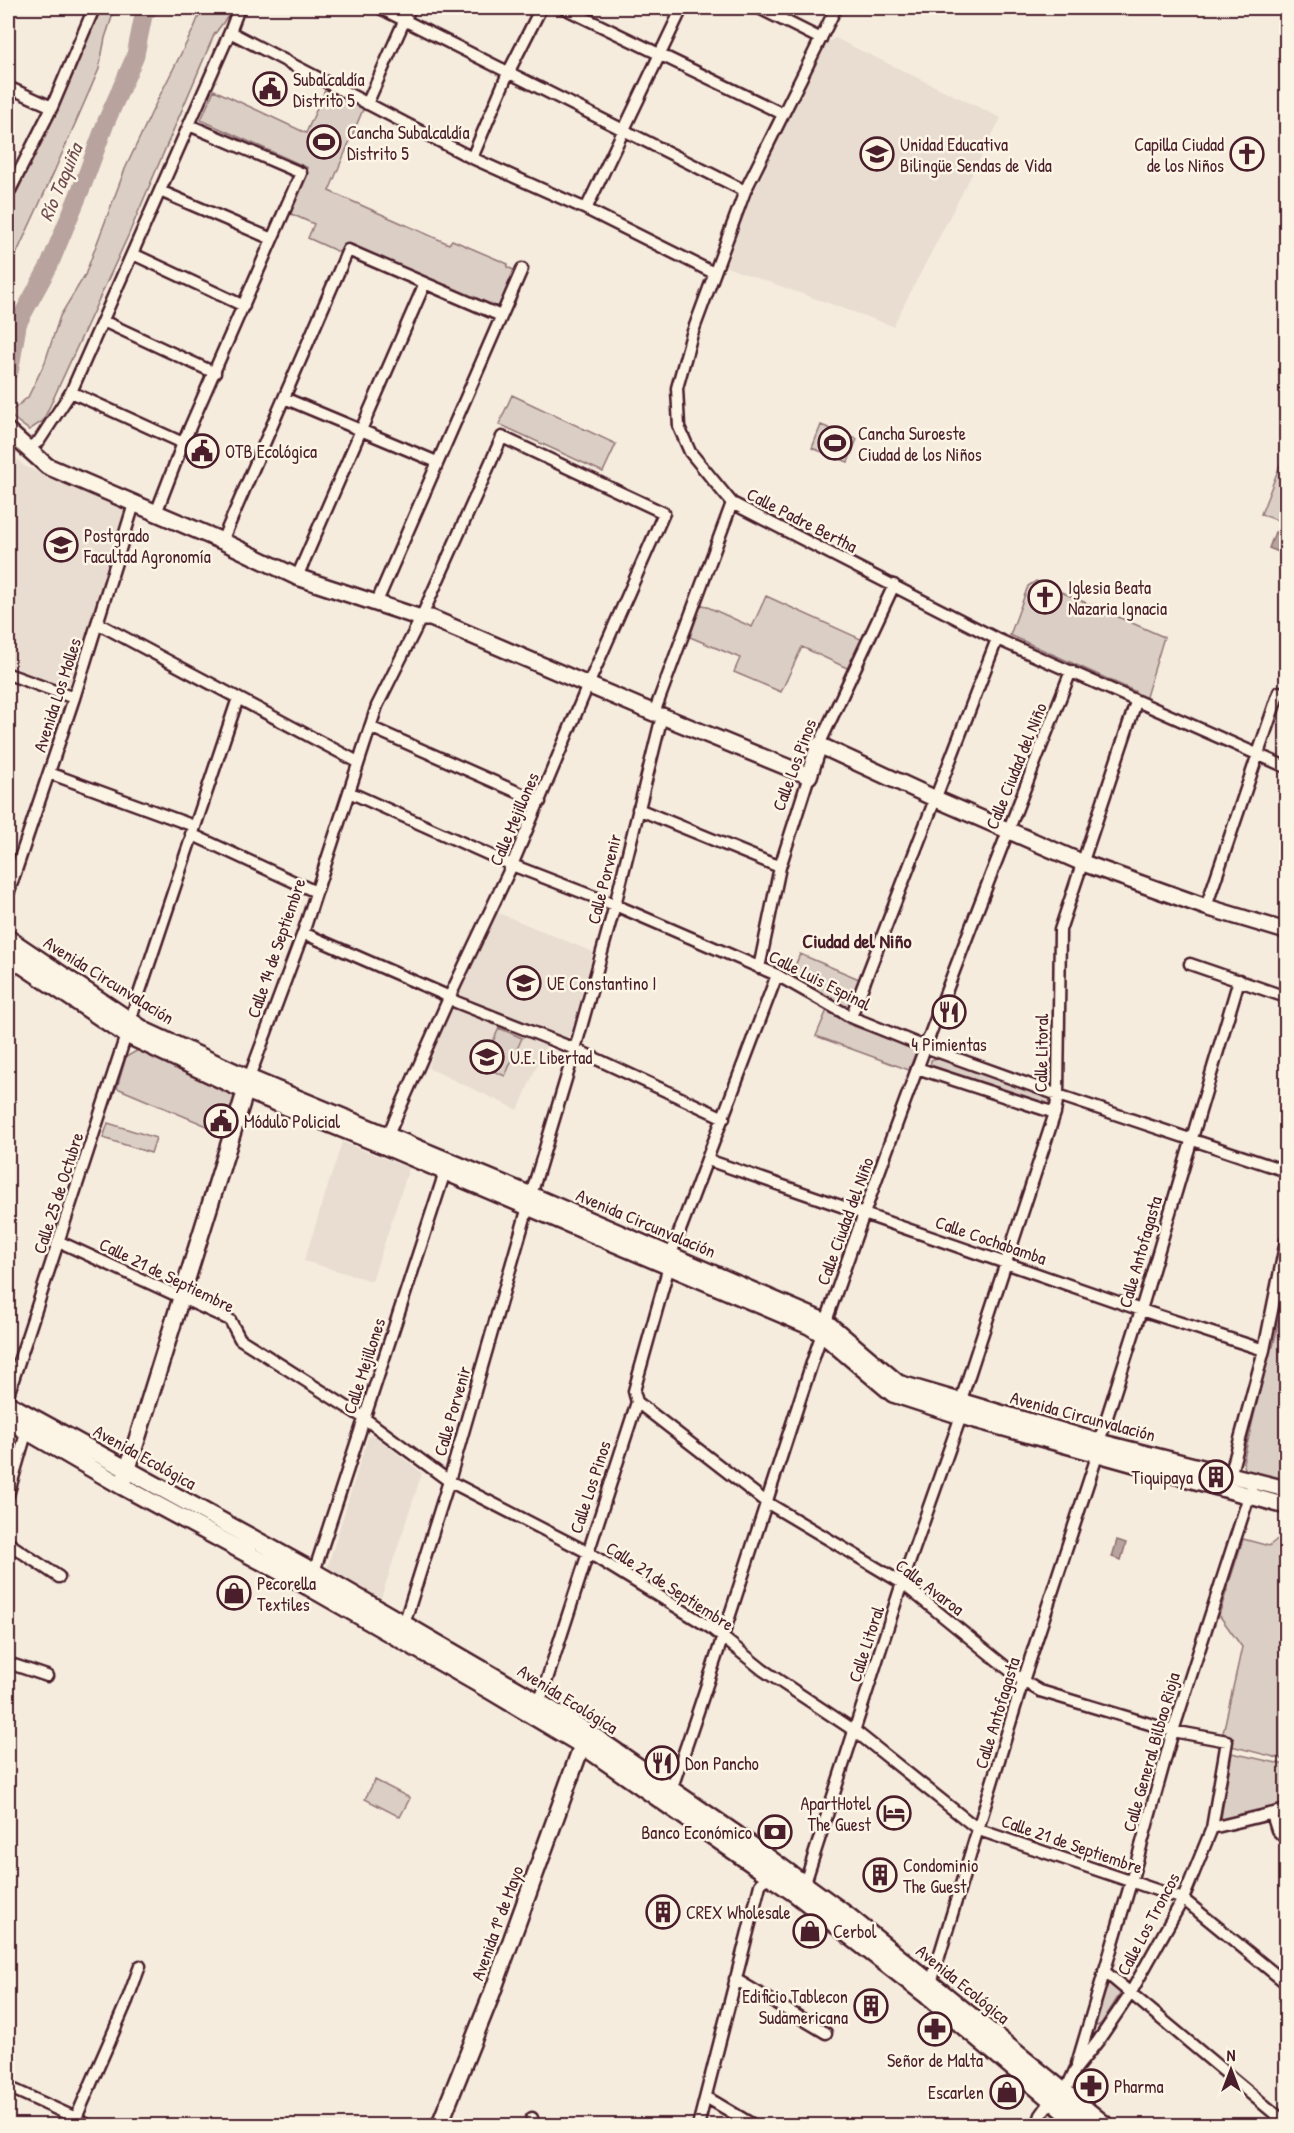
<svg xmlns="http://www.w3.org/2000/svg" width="1294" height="2133" font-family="'Patrick Hand',sans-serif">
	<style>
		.built { fill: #e8ddd0 }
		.green { fill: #dbcec4; stroke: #927678; stroke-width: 1.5 }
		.water { fill: #b8a39e; stroke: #8c6e70; stroke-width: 1.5 }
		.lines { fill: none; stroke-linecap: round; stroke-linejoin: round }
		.stream { stroke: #8c6e70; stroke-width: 3 }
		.river { stroke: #b8a39e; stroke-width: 18 }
		.street-casing { stroke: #4a1f2b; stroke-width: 15 }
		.secondary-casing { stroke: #4a1f2b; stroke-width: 20 }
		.primary-casing { stroke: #4a1f2b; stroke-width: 21 }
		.street { stroke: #fcf5e5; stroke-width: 10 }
		.secondary { stroke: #fcf5e5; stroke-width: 15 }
		.primary { stroke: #fcf5e5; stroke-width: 16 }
		.labels { text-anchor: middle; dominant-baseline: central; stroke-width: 5; stroke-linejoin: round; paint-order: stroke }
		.poi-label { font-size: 18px; fill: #4a1f2b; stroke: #fcf5e5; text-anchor: start }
		.street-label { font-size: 18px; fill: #4a1f2b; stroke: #fcf5e5 }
		.water-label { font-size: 20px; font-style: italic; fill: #704d53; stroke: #fcf5e5 }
		.neighbourhood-label { font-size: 20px; font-weight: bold; fill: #4a1f2b; stroke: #fcf5e5 }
	</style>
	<rect width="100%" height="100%" fill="#f5ecde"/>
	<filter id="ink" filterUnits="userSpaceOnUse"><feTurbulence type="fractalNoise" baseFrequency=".0167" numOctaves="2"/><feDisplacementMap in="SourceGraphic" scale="12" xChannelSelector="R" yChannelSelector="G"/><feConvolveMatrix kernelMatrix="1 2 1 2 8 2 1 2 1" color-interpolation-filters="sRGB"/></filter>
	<g filter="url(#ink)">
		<path class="built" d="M 835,38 L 1001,118 L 893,326 L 726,267 L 742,218 L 813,65 L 824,44 Z
			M 11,453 L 24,466 L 125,509 L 94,615 L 70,684 L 65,688 L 8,665 L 8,458 Z
			M 496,912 L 593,952 L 571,1035 L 563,1039 L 457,997 Z
			M 452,1006 L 546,1045 L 518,1110 L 428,1068 Z
			M 342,1142 L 409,1168 L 372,1281 L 304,1261 Z
			M 371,1435 L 375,1436 L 422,1473 L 381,1598 L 329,1569 L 328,1565 L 368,1437 Z"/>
		<path class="green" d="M 102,8 L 115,8 L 105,38 L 99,69 L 54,172 L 8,272 L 8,211 Z
			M 202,8 L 234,8 L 214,35 L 128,236 L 43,421 L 29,430 L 8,414 L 28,397 L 45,362 L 60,316 L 85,275 L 125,169 L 157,101 L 194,28 Z
			M 326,88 L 364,107 L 329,191 L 449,244 L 452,240 L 508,264 L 507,267 L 516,271 L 501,305 L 492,307 L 348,244 L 339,252 L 308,238 L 314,224 L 289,213 L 308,168 L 201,120 L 214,90 L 306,133 Z
			M 512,395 L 616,444 L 603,472 L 499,424 Z
			M 821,425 L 857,439 L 848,462 L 812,448 Z
			M 1282,460 L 1286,462 L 1286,524 L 1261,514 Z
			M 1036,581 L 1164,637 L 1145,700 L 1134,691 L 1010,635 L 1028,586 Z
			M 766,596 L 863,640 L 849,669 L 802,647 L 781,692 L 734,672 L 740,658 L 690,637 L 701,604 L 752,627 Z
			M 800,954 L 859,979 L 848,1007 L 789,980 Z
			M 827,1010 L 848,1024 L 917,1049 L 909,1070 L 816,1036 Z
			M 499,1028 L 522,1038 L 505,1076 L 482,1066 Z
			M 138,1050 L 231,1093 L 235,1098 L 235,1104 L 226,1134 L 117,1088 L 126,1057 Z
			M 939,1057 L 1049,1097 L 1051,1105 L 1049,1107 L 930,1068 L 931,1060 Z
			M 108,1123 L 156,1138 L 151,1153 L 103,1138 Z
			M 1286,1289 L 1286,1335 L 1283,1350 L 1286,1351 L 1286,1484 L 1246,1472 L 1243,1462 L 1270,1347 L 1273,1347 Z
			M 1286,1532 L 1286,1760 L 1231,1746 L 1231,1741 L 1223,1733 L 1242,1647 L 1219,1615 L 1243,1539 L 1269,1546 Z
			M 1232,1753 L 1286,1765 L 1286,1807 L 1225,1821 L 1221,1818 Z
			M 375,1780 L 410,1798 L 400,1817 L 365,1799 Z
			M 1105,1978 L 1122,1991 L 1101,2024 L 1097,2026 L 1093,2023 Z
			M 1050,2112 L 1066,2123 L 1064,2125 L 1042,2126 L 1045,2117 Z"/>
		<path class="water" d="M 1275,532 L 1286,537 L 1286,555 L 1269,548 Z
			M 1117,1540 L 1126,1543 L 1121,1560 L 1112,1557 Z"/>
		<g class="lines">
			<path class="stream" d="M 1046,2126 L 1050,2118"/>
			<path class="river" d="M 8,373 L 10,370 L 18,323 L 49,266 L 84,182 L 106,122 L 135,57 L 144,13 L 150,8"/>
			<defs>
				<path id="street" d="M 380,8 L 745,191
					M 564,8 L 783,114
					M 759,8 L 821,39
					M 836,8 L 745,191 L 692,334 L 677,388 L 679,427 L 690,452 L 732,503 L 997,639 L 1286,767
					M 230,32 L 472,158 L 586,209 L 714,273
					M 8,87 L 52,107
					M 367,104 L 410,8
					M 472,158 L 508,73 L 541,8
					M 160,191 L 272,239
					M 8,194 L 52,107 L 94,8
					M 586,209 L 682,8
					M 133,254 L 244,306
					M 103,321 L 215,373
					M 71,392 L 183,443
					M 284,398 L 437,462
					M 27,449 L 39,441 L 71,392 L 230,32 L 239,8
					M 156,513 L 183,443 L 301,173 L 189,125
					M 222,541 L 348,250 L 501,316
					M 297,577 L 425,283
					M 376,604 L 522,269
					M 97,623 L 358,762
					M 8,674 L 74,698
					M 370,727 L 540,802
					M 819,745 L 894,585
					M 49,773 L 194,826
					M 349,792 L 512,865 L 615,905 L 777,975 L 851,1017 L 925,1047 L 1058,1095 L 1286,1171
					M 638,809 L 780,867
					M 191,834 L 316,892
					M 8,894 L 74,698 L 134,504
					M 1206,907 L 1279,692
					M 303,933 L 443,994 L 456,1002 L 575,1049 L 724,1118
					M 1190,964 L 1286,997
					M 759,968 L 780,867 L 809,776
					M 851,1017 L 997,639
					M 130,1021 L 238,698
					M 917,1068 L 1055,1113
					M 249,1078 L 303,933 L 377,706 L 421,618 L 502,437 L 664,513 L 588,685 L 512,865 L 449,998 L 388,1135
					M 708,1160 L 1141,1310 L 1264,1350
					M 531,1195 L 575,1049 L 615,905 L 662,716 L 654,713 L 732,503
					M 60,1242 L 230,1320 L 240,1339 L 364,1418 L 449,1481 L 589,1553 L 711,1628 L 763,1670 L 855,1731 L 979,1830 L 1183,1899 L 1286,1983
					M 671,1254 L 777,975
					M 8,1395 L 126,1035
					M 637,1402 L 766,1502 L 902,1583 L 1023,1681 L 1040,1691 L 1173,1731 L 1227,1741 L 1212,1828 L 1183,1899 L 1130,1994 L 1098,2041 L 1075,2070 L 1065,2092 L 1055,2104 L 1046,2108 L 1041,2115 L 1037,2126
					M 960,1403 L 1055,1113 L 1058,1095 L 1060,930 L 1136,702
					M 1099,1442 L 1141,1310 L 1239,980
					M 1229,1480 L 1264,1350 L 1286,1241
					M 8,1495 L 27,1430
					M 8,1543 L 59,1577
					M 314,1572 L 445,1172
					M 404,1624 L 449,1481 L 528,1207
					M 8,1663 L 47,1676
					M 538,1707 L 637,1402 L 634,1391 L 669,1266
					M 671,1790 C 724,1640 770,1487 821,1336 C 898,1112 984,891 1071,671
					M 1272,1814 L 1277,1830 L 1286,1839
					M 1212,1828 L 1286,1810
					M 805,1883 L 902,1583 L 961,1416
					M 1104,1971 L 1286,2123
					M 735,1979 L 826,2033
					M 931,1983 L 1023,1681 L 1098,1453
					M 1077,2064 L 1131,1882 L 1173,1731 L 1251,1490
					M 8,2087 L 76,2118 L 89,2126
					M 706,2097 L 755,2126
					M 76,2118 L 127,2001 L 140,1966
					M 532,2118 L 534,2126
					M 698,2126 L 760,1885 L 768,1874"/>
				<path id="secondary" d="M 8,431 L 47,466 L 222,541 L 297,577 L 421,618 L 431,618 L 654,713
					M 662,716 L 809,776 L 819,745 L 936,799 L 1083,863 L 1206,907 L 1286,931
					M 8,938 L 146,1031 L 249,1078 L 531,1195 L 826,1322 L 898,1383 L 1099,1442 L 1286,1489
					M 8,956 L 126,1035 L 234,1086 L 384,1146 L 809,1326 L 822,1334 L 893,1394 L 961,1416 L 1286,1506
					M 124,1481 L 248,1083
					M 439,2126 L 491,1996 L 582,1745 L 587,1736"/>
				<path id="primary" d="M 8,1404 L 314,1572 L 540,1703 L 589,1733 L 737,1835 L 848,1916 L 1106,2126
					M 8,1420 L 122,1486 L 309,1587 L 491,1691 L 582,1745 L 797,1895 L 925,1994 L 1082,2126"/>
			</defs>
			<use href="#street" class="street-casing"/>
			<use href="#secondary" class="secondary-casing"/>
			<use href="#primary" class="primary-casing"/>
			<use href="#street" class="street"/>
			<use href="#secondary" class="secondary"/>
			<use href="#primary" class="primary"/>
		</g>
	</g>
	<defs>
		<symbol id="civic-ring" viewBox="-11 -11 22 22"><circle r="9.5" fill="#fcf5e5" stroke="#4a1f2b" stroke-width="1.5"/><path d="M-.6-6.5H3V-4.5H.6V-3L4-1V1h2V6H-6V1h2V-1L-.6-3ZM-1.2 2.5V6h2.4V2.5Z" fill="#4a1f2b"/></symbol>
		<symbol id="stadium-ring" viewBox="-11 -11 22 22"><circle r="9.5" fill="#fcf5e5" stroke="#4a1f2b" stroke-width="1.5"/><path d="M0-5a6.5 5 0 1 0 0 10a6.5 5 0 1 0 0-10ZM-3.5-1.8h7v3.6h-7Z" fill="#4a1f2b"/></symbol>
		<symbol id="school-ring" viewBox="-11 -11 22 22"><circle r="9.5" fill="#fcf5e5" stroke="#4a1f2b" stroke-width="1.5"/><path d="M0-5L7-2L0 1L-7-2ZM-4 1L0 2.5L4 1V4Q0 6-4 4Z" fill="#4a1f2b"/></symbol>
		<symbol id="church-ring" viewBox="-11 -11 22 22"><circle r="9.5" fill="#fcf5e5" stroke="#4a1f2b" stroke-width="1.5"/><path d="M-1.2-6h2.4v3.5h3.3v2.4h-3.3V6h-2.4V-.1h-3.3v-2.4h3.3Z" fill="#4a1f2b"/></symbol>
		<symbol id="university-ring" viewBox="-11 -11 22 22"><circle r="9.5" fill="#fcf5e5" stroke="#4a1f2b" stroke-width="1.5"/><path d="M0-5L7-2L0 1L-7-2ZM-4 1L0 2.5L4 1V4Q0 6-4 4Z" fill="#4a1f2b"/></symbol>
		<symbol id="restaurant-ring" viewBox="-11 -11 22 22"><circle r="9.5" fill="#fcf5e5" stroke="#4a1f2b" stroke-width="1.5"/><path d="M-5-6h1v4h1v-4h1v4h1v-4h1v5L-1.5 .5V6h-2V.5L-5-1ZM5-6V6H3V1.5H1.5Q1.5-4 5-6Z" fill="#4a1f2b"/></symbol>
		<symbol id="building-ring" viewBox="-11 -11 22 22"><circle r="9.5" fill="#fcf5e5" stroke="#4a1f2b" stroke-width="1.5"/><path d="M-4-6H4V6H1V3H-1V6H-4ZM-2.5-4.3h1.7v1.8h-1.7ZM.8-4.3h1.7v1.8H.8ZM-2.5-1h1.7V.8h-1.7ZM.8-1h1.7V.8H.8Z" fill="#4a1f2b"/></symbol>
		<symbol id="shop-ring" viewBox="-11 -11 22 22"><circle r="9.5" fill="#fcf5e5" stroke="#4a1f2b" stroke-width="1.5"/><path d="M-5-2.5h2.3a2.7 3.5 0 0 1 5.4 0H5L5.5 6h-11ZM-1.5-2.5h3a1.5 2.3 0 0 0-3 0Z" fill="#4a1f2b"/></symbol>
		<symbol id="hotel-ring" viewBox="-11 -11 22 22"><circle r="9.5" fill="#fcf5e5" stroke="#4a1f2b" stroke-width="1.5"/><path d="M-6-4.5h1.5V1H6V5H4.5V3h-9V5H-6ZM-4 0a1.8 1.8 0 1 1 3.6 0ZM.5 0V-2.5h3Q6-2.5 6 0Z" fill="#4a1f2b"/></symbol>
		<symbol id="bank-ring" viewBox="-11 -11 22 22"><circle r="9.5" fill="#fcf5e5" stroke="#4a1f2b" stroke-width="1.5"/><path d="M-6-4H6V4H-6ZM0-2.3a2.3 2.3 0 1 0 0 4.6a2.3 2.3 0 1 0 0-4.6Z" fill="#4a1f2b"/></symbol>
		<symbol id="pharmacy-ring" viewBox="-11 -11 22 22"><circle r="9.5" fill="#fcf5e5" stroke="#4a1f2b" stroke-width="1.5"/><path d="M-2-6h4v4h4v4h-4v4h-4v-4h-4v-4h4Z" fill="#4a1f2b"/></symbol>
	</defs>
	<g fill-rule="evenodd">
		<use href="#civic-ring" x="251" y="70" width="38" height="38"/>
		<use href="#stadium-ring" x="305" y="123" width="38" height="38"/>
		<use href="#school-ring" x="858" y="135" width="38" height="38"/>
		<use href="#church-ring" x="1228" y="135" width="38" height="38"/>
		<use href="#stadium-ring" x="816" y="424" width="38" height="38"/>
		<use href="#civic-ring" x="183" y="432" width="38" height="38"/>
		<use href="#university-ring" x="42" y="526" width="38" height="38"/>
		<use href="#church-ring" x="1026" y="578" width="38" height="38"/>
		<use href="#school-ring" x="505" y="964" width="38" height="38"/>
		<use href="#restaurant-ring" x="930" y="993" width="38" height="38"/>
		<use href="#school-ring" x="468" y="1038" width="38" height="38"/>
		<use href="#civic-ring" x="202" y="1102" width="38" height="38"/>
		<use href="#building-ring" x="1197" y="1458" width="38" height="38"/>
		<use href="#shop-ring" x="215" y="1574" width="38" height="38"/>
		<use href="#restaurant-ring" x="643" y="1744" width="38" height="38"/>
		<use href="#hotel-ring" x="875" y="1794" width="38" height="38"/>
		<use href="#bank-ring" x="756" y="1813" width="38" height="38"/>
		<use href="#building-ring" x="861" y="1856" width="38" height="38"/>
		<use href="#building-ring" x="644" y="1893" width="38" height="38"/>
		<use href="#shop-ring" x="791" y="1912" width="38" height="38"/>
		<use href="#building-ring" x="852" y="1987" width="38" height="38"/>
		<use href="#pharmacy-ring" x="916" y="2010" width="38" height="38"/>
		<use href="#pharmacy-ring" x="1072" y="2067" width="38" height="38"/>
		<use href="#shop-ring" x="988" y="2073" width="38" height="38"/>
	</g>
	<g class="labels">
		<g class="poi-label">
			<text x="293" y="79">Subalcaldía<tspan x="293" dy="21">Distrito 5</tspan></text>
			<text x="347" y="132">Cancha Subalcaldía<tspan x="347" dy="21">Distrito 5</tspan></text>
			<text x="900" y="144">Unidad Educativa<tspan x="900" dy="21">Bilingüe Sendas de Vida</tspan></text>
			<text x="1224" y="144" text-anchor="end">Capilla Ciudad<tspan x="1224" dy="21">de los Niños</tspan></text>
			<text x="858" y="433">Cancha Suroeste<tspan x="858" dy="21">Ciudad de los Niños</tspan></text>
			<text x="225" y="451">OTB Ecológica</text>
			<text x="84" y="535">Postgrado<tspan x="84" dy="21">Facultad Agronomía</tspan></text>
			<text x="1068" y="587">Iglesia Beata<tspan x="1068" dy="21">Nazaria Ignacia</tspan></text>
			<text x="547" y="983">UE Constantino I</text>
			<text x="949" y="1044" text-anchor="middle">4 Pimientas</text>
			<text x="510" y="1057">U.E. Libertad</text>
			<text x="244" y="1121">Módulo Policial</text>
			<text x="1193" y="1477" text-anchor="end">Tiquipaya</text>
			<text x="257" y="1583">Pecorella<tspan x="257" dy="21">Textiles</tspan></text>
			<text x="685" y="1763">Don Pancho</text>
			<text x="871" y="1803" text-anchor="end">ApartHotel<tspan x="871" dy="21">The Guest</tspan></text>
			<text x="752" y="1832" text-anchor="end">Banco Económico</text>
			<text x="903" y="1865">Condominio<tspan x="903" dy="21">The Guest</tspan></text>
			<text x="686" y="1912">CREX Wholesale</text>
			<text x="833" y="1931">Cerbol</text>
			<text x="848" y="1996" text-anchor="end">Edificio Tablecon<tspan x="848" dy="21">Sudamericana</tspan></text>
			<text x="935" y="2060" text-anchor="middle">Señor de Malta</text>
			<text x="1114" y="2086">Pharma</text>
			<text x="984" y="2092" text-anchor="end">Escarlen</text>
		</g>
		<g class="street-label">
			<text transform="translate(802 520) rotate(27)">Calle Padre Bertha</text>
			<text transform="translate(57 695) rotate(-72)">Avenida Los Molles</text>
			<text transform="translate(794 765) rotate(-70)">Calle Los Pinos</text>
			<text transform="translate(1016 766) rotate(-68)">Calle Ciudad del Niño</text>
			<text transform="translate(514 819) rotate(-67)">Calle Mejillones</text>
			<text transform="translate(604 879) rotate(-76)">Calle Porvenir</text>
			<text transform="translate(276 948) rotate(-71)">Calle 14 de Septiembre</text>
			<text transform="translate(109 980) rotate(32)">Avenida Circunvalación</text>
			<text transform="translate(820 980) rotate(27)">Calle Luis Espinal</text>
			<text transform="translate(1041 1053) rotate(-89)">Calle Litoral</text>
			<text transform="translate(58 1193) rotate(-72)">Calle 25 de Octubre</text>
			<text transform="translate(845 1221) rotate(-70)">Calle Ciudad del Niño</text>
			<text transform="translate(646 1223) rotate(23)">Avenida Circunvalación</text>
			<text transform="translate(991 1240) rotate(19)">Calle Cochabamba</text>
			<text transform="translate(1140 1252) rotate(-74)">Calle Antofagasta</text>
			<text transform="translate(167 1275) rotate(26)">Calle 21 de Septiembre</text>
			<text transform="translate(364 1366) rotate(-72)">Calle Mejillones</text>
			<text transform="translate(452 1411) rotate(-74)">Calle Porvenir</text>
			<text transform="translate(1083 1416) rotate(15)">Avenida Circunvalación</text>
			<text transform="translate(145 1457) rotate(29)">Avenida Ecológica</text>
			<text transform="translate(590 1487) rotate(-72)">Calle Los Pinos</text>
			<text transform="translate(670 1586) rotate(33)">Calle 21 de Septiembre</text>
			<text transform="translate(930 1587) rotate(37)">Calle Avaroa</text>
			<text transform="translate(866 1644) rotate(-72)">Calle Litoral</text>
			<text transform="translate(568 1699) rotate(32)">Avenida Ecológica</text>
			<text transform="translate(997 1713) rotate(-73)">Calle Antofagasta</text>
			<text transform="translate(1151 1752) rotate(-74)">Calle General Bilbao Rioja</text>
			<text transform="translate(1072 1844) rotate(19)">Calle 21 de Septiembre</text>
			<text transform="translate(497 1923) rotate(-70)">Avenida 1º de Mayo</text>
			<text transform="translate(1148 1924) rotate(-62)">Calle Los Troncos</text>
			<text transform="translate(963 1984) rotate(39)">Avenida Ecológica</text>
		</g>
		<g class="water-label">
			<text transform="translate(60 182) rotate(-67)">Río Taquiña</text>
		</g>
		<g class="neighbourhood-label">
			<text x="857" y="940">Ciudad del Niño</text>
		</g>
	</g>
	<rect width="1294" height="2133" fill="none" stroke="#fcf5e5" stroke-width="30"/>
	<rect x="15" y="15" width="1264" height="2103" fill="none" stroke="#4a1f2b" stroke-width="2" filter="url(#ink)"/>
	<g transform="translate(1231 2070)" stroke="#fcf5e5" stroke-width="4.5" paint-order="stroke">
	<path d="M0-4.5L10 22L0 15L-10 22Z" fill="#4a1f2b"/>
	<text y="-9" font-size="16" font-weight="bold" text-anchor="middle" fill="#4a1f2b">N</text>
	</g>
</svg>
